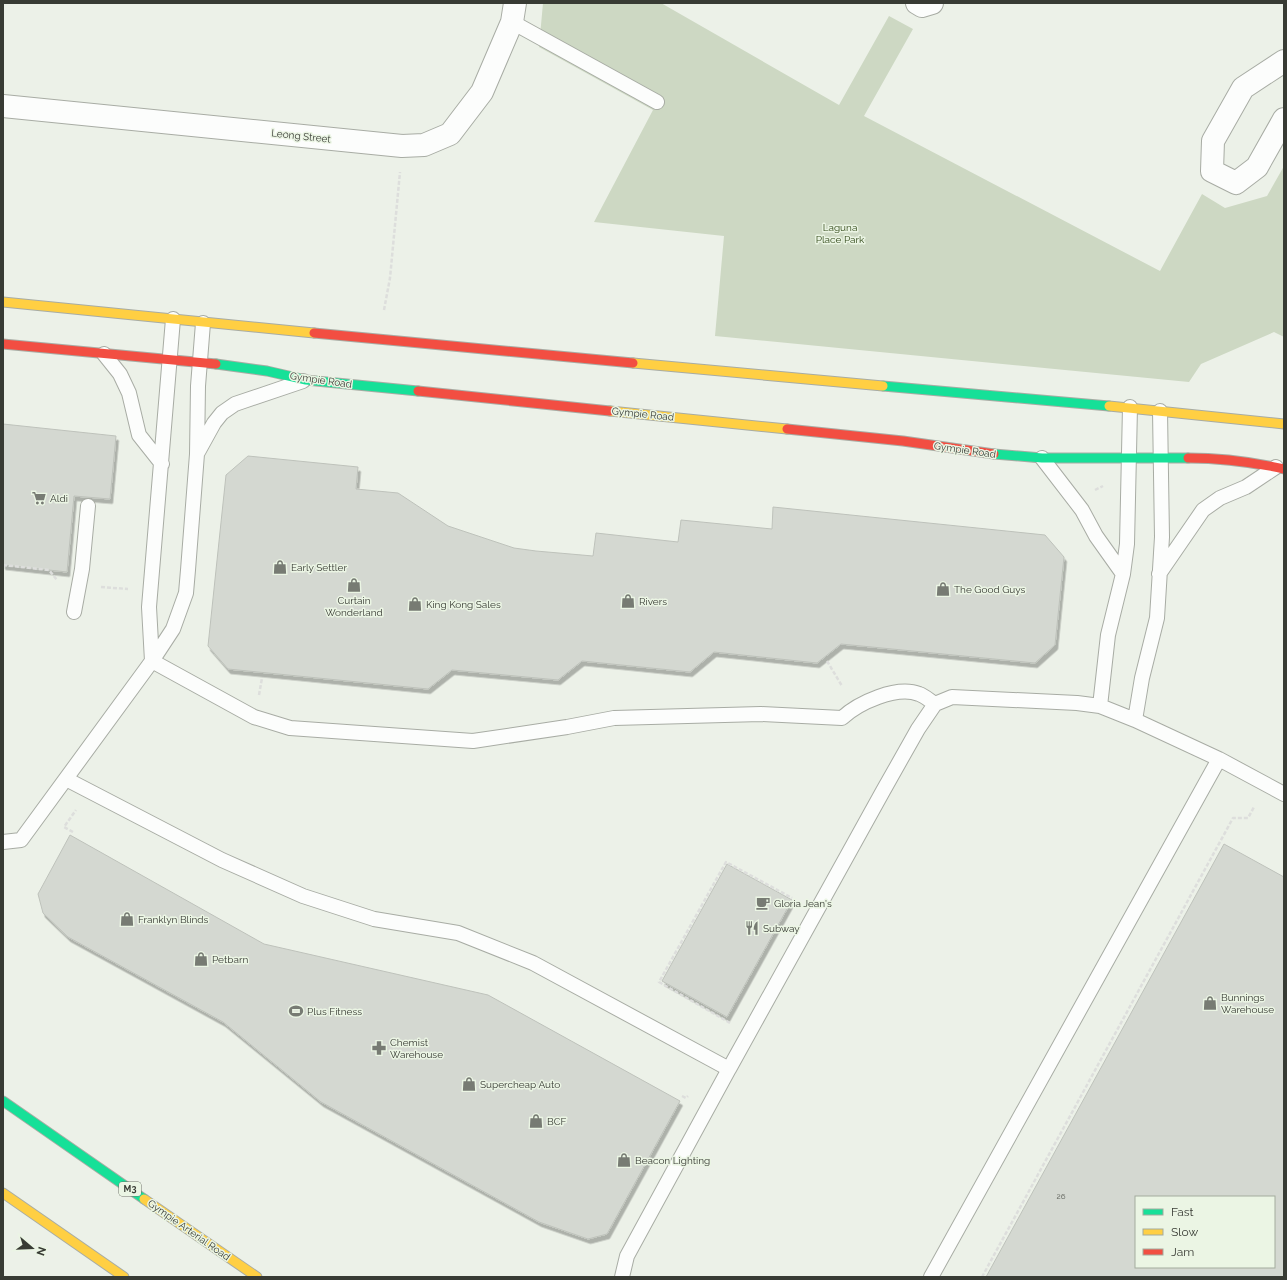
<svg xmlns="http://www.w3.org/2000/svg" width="1287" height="1280" font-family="Raleway,sans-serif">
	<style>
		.park { fill: #cdd8c3 }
		.building { fill: #d4d8d1; stroke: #bec2bb; fill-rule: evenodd; filter: url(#shadow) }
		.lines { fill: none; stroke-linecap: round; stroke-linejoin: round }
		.lane-casing { stroke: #a8aca4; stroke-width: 16 }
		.street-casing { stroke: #a8aca4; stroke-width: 24 }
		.fast-casing { stroke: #a8aca4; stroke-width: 11 }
		.slow-casing { stroke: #a8aca4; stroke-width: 11 }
		.jam-casing { stroke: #a8aca4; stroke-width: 11 }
		.path { stroke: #dddedc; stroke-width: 2.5; stroke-dasharray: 4 2; stroke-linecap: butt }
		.lane { stroke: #fcfdfc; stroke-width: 14 }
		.street { stroke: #fcfdfc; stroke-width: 22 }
		.fast { stroke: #16e098; stroke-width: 9 }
		.slow { stroke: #ffcf43; stroke-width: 9 }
		.jam { stroke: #f24e42; stroke-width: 9 }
		.labels { text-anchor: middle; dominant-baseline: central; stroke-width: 3; stroke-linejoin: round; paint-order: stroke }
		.number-label { font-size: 8px; fill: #61645d }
		.shield { fill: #ebf5e4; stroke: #6e7369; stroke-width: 1 }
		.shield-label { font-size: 9px; font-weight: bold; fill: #383b34 }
		.street-label { font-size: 10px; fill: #383b34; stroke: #ebf5e4 }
		.park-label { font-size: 10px; fill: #314818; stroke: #ebf5e4 }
		.poi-label { font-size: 10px; fill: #383b34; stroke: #ebf5e4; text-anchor: start }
	</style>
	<defs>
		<filter id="shadow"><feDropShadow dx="2.5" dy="4.5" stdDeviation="0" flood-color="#0004"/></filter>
	</defs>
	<rect width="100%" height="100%" fill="#ecf1e8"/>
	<path class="park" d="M 543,3 L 661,3 L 839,105 L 889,16 L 913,29 L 864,116 L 1160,271 L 1202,194 L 1225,208 L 1267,196 L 1284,166 L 1284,337 L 1274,332 L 1201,364 L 1189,382 L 715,336 L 724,236 L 594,222 L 653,110 L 539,47 Z"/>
	<path class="building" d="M 3,424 L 116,436 L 110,499 L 74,496 L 67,572 L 3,565 Z
		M 248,456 L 358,467 L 356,489 L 398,493 L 448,526 L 514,548 L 536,551 L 593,556 L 596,533 L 678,542 L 681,520 L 772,529 L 773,507 L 1045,535 L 1064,557 L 1055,645 L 1035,663 L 841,644 L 817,663 L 714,652 L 690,672 L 582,661 L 558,680 L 452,670 L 428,689 L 228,669 L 208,646 L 226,475 Z
		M 70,835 L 264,944 L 488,995 L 680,1101 L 607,1234 L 588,1239 L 539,1222 L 321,1102 L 223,1022 L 68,937 L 43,913 L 38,894 Z
		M 1224,844 L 1284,877 L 1284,1277 L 986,1277 ZM 1136,1197 L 1274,1197 L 1274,1267 L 1136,1267 Z
		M 727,864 L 792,900 L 727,1017 L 662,981 Z"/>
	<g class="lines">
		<defs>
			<path id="lane" d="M 512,22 L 657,102
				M 104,354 L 120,374 L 129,393 L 139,435 L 162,464
				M 198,452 L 214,423 L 222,413 L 235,404 L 303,381
				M 1042,458 L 1082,510 L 1096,536 L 1123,574
				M 1159,574 L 1203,510 L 1220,498 L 1246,487 L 1276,467
				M 74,612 L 82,569 L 88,506
				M 152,661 L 254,717 L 290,728 L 473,741 L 567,727 L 614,718 L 761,714 L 842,718 C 858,703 897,685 919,694 C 925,696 930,701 935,704 L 952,697 L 1077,703 L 1100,706 L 1135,720 L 1219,759 L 1284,794
				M 152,661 L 149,607 L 173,319
				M 1100,706 L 1108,635 L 1123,574 L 1127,544 L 1130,407
				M 1135,720 L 1142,678 L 1157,618 L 1162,537 L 1160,411
				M 66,779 L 222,860 L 303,896 L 374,919 L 458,933 L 533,963 L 729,1069 L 627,1256 L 622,1277
				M 3,842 L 21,840 L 152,661 L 173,629 L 186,593 L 188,570 L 197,454 L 198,386 L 203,323
				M 729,1069 L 883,791 L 918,729 L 935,704
				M 931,1277 L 1219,759"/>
			<path id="street" d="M 917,3 L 922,6 L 932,3
				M 1284,61 L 1243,88 L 1213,141 L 1212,171 L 1236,183 L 1257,167 L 1284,119
				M 3,106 L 402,146 L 424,145 L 450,134 L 482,92 L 512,22 L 515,3"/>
			<path id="fast" d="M 216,364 L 267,371 L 306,380 L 418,391
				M 883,386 L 1109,406
				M 994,454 L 1042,458 L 1188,458
				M 3,1101 L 144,1199"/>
			<path id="slow" d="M 3,302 L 314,333
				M 633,363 L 883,386
				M 1109,406 L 1284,424
				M 610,411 L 787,429
				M 3,1193 L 124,1277
				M 144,1199 L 257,1277"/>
			<path id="jam" d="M 314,333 L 633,363
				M 3,344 L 216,364
				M 418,391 L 610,411
				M 787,429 L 903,441 L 994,454
				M 1188,458 C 1222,458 1252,462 1284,469"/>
		</defs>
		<use href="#lane" class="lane-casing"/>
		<use href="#street" class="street-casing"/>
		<use href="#fast" class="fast-casing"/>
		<use href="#slow" class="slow-casing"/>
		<use href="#jam" class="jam-casing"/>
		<path class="path" d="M 384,310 L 390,278 L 400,172
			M 1095,490 L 1103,486
			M 3,565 L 49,570 L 57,580
			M 101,587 L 128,589
			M 827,661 L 842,686
			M 259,695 L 262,678
			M 73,832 L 64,827 L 76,810
			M 730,1023 L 659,982 L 726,862 L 792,898
			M 682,1096 L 686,1098 L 688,1096
			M 982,1277 L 1233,818 L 1248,818 L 1254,807"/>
		<use href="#lane" class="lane"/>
		<use href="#street" class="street"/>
		<use href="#fast" class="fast"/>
		<use href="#slow" class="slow"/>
		<use href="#jam" class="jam"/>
	</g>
	<defs>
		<symbol id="supermarket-bare" viewBox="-9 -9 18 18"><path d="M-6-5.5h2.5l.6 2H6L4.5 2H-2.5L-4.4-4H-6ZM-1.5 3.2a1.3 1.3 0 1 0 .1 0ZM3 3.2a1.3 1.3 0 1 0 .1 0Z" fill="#777b73" stroke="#ebf5e4" stroke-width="2.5" paint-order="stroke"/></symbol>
		<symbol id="shop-bare" viewBox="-9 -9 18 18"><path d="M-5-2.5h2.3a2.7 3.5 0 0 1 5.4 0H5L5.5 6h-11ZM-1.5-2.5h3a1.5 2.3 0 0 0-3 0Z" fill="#777b73" stroke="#ebf5e4" stroke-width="2.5" paint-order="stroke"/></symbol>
		<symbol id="cafe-bare" viewBox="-9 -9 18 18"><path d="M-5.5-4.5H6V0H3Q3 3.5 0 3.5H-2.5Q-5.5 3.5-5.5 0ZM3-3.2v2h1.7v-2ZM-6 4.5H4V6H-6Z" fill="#777b73" stroke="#ebf5e4" stroke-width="2.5" paint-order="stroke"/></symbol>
		<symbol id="restaurant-bare" viewBox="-9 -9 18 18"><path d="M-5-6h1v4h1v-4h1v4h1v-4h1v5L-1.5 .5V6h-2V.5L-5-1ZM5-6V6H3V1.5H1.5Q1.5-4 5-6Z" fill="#777b73" stroke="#ebf5e4" stroke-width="2.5" paint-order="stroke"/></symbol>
		<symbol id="stadium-bare" viewBox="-9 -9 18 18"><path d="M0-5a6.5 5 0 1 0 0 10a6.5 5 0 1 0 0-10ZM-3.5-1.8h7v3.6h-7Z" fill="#777b73" stroke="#ebf5e4" stroke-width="2.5" paint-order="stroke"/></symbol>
		<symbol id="pharmacy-bare" viewBox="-9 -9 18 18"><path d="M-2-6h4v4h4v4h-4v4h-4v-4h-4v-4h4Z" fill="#777b73" stroke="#ebf5e4" stroke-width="2.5" paint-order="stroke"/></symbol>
	</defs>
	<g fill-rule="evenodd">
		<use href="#supermarket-bare" x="29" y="488" width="20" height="20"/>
		<use href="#shop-bare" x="270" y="557" width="20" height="20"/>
		<use href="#shop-bare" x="344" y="575" width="20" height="20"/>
		<use href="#shop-bare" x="933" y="579" width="20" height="20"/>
		<use href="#shop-bare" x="618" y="591" width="20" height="20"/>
		<use href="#shop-bare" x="405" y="594" width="20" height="20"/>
		<use href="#cafe-bare" x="753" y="893" width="20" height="20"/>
		<use href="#shop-bare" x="117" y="909" width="20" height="20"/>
		<use href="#restaurant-bare" x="742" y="918" width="20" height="20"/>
		<use href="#shop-bare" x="191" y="949" width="20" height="20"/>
		<use href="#shop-bare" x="1200" y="993" width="20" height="20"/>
		<use href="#stadium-bare" x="286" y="1001" width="20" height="20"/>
		<use href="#pharmacy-bare" x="369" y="1038" width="20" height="20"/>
		<use href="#shop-bare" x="459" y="1074" width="20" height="20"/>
		<use href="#shop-bare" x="526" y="1111" width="20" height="20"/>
		<use href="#shop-bare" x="614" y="1150" width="20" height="20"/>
	</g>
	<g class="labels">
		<g class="number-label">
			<text x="1061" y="1196">26</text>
		</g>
		<rect class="shield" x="119" y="1182" width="22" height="14" rx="3"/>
		<g class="shield-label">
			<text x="130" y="1189">M3</text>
		</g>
		<g class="street-label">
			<text transform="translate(301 136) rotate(6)">Leong Street</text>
			<text transform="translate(321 380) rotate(8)">Gympie Road</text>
			<text transform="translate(643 414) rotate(6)">Gympie Road</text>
			<text transform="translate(965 450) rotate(8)">Gympie Road</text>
			<text transform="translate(189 1230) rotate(35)">Gympie Arterial Road</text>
		</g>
		<g class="park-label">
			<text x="840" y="227">Laguna<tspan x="840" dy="12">Place Park</tspan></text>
		</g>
		<g class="poi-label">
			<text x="50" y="498">Aldi</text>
			<text x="291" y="567">Early Settler</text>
			<text x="954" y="589">The Good Guys</text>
			<text x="354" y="600" text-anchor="middle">Curtain<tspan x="354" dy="12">Wonderland</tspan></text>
			<text x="639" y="601">Rivers</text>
			<text x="426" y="604">King Kong Sales</text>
			<text x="774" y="903">Gloria Jean's</text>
			<text x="138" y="919">Franklyn Blinds</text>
			<text x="763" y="928">Subway</text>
			<text x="212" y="959">Petbarn</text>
			<text x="1221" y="997">Bunnings<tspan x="1221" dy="12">Warehouse</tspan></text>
			<text x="307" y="1011">Plus Fitness</text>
			<text x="390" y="1042">Chemist<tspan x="390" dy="12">Warehouse</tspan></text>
			<text x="480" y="1084">Supercheap Auto</text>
			<text x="547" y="1121">BCF</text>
			<text x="635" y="1160">Beacon Lighting</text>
		</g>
	</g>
	<rect width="1287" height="1280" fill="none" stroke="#383b34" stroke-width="8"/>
	<rect x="1135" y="1196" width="140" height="72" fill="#ebf5e4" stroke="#a3ab9e"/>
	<rect x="1143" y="1209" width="20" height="6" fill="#16e098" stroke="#a3ab9e"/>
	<text x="1171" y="1216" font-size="12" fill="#383b34">Fast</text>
	<rect x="1143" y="1229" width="20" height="6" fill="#ffcf43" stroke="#a3ab9e"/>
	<text x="1171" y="1236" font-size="12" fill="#383b34">Slow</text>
	<rect x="1143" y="1249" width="20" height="6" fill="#f24e42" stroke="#a3ab9e"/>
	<text x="1171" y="1256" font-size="12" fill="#383b34">Jam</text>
	<g transform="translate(32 1248) rotate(109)" stroke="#ebf5e4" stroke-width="3" paint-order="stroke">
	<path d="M0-3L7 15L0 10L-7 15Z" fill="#383b34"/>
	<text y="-6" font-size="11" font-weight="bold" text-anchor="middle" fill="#383b34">N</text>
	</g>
</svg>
